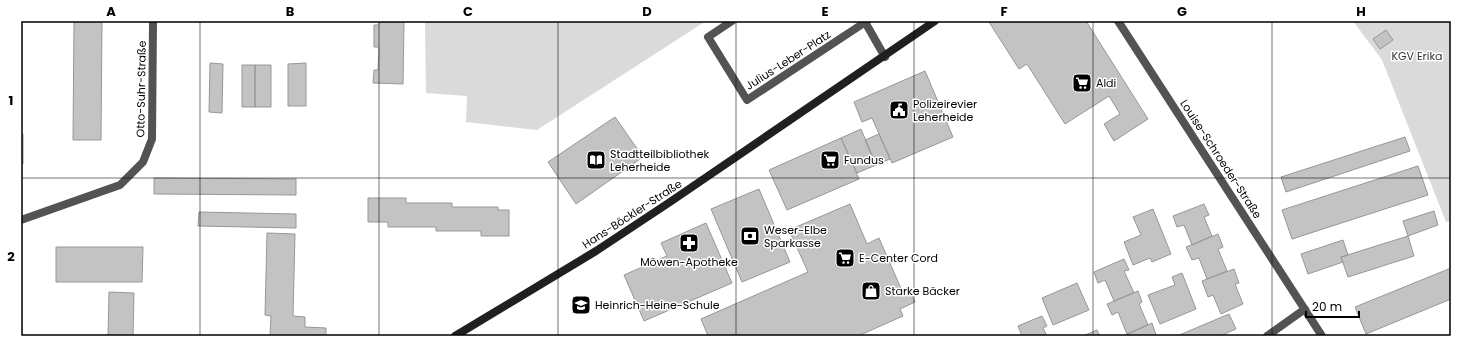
<svg xmlns="http://www.w3.org/2000/svg" width="1472" height="357" font-family="Poppins,sans-serif">
	<style>
		.green { fill: #dadada }
		.building { fill: #c3c3c3; stroke: #979797 }
		.lines { fill: none; stroke-linecap: round; stroke-linejoin: round }
		.lane { stroke: #535353; stroke-width: 8 }
		.street { stroke: #535353; stroke-width: 8 }
		.secondary { stroke: #202020; stroke-width: 8 }
		.grid { fill: none; stroke: #000; stroke-width: 1; stroke-opacity: 0.55 }
		.labels { text-anchor: middle; dominant-baseline: central; stroke-width: 3; stroke-linejoin: round; paint-order: stroke }
		.park-label { font-size: 11px; fill: #313131; stroke: #fff }
		.street-label { font-size: 11px; fill: #000; stroke: #fff }
		.poi-label { font-size: 11px; fill: #000; stroke: #fff; text-anchor: start }
		.neatline { fill: none; stroke: #000; stroke-width: 1.5 }
		.grid-label { font-size: 13px; text-anchor: middle; font-weight: bold; fill: #000 }
	</style>
	<rect width="100%" height="100%" fill="#fff"/>
	<path class="green" d="M 425,21 L 706,21 L 537,130 L 466,122 L 467,96 L 426,93 Z
		M 1353,21 L 1451,21 L 1451,221 L 1446,222 L 1382,60 Z"/>
	<path class="building" d="M 74,21 L 102,21 L 101,140 L 73,140 Z
		M 379,21 L 404,21 L 403,84 L 373,83 L 374,70 L 378,70 L 379,47 L 374,47 L 374,25 L 379,25 Z
		M 991,21 L 1086,21 L 1148,119 L 1114,141 L 1104,124 L 1120,114 L 1109,96 L 1065,124 L 1027,64 L 1019,69 L 989,22 Z
		M 1386,30 L 1393,40 L 1380,49 L 1373,39 Z
		M 210,63 L 223,64 L 222,113 L 209,112 Z
		M 306,63 L 306,106 L 288,106 L 288,64 Z
		M 242,65 L 255,65 L 255,107 L 242,107 Z
		M 255,65 L 271,65 L 271,107 L 255,107 Z
		M 925,71 L 953,137 L 892,163 L 872,118 L 862,122 L 854,102 Z
		M 615,117 L 643,157 L 576,204 L 548,162 Z
		M 861,129 L 876,165 L 857,173 L 841,138 Z
		M 21,133 L 23,134 L 23,164 L 21,164 Z
		M 879,134 L 890,159 L 876,165 L 865,140 Z
		M 1405,137 L 1410,151 L 1286,192 L 1281,177 Z
		M 841,138 L 859,179 L 787,210 L 769,170 Z
		M 1418,166 L 1428,195 L 1292,239 L 1282,210 Z
		M 154,178 L 296,179 L 296,195 L 154,194 Z
		M 759,189 L 790,262 L 742,282 L 711,209 Z
		M 368,198 L 406,198 L 406,203 L 452,203 L 452,207 L 498,207 L 498,210 L 509,210 L 509,236 L 481,236 L 481,231 L 436,231 L 436,227 L 388,227 L 388,222 L 368,222 Z
		M 850,204 L 867,244 L 879,238 L 903,293 L 910,290 L 915,302 L 900,309 L 903,316 L 858,336 L 708,336 L 701,319 L 808,272 L 789,230 Z
		M 1204,204 L 1209,215 L 1204,217 L 1212,236 L 1192,245 L 1184,225 L 1177,227 L 1173,216 Z
		M 1153,209 L 1171,254 L 1152,262 L 1150,258 L 1133,265 L 1124,242 L 1141,235 L 1133,217 Z
		M 1434,211 L 1438,225 L 1408,236 L 1403,221 Z
		M 199,212 L 296,214 L 296,228 L 198,226 Z
		M 706,223 L 732,283 L 644,321 L 624,275 L 667,256 L 661,243 Z
		M 267,233 L 295,234 L 293,316 L 305,317 L 305,327 L 326,328 L 326,336 L 270,336 L 271,316 L 265,315 Z
		M 1218,234 L 1223,247 L 1218,249 L 1227,271 L 1207,279 L 1199,258 L 1192,260 L 1186,247 Z
		M 1408,236 L 1414,256 L 1348,277 L 1341,257 Z
		M 1343,240 L 1348,255 L 1341,257 L 1343,262 L 1308,274 L 1301,254 Z
		M 56,247 L 143,247 L 142,282 L 56,282 Z
		M 1124,259 L 1129,270 L 1124,271 L 1134,293 L 1114,301 L 1105,280 L 1098,283 L 1094,272 Z
		M 1451,268 L 1451,299 L 1366,334 L 1355,307 Z
		M 1234,269 L 1239,283 L 1235,284 L 1243,304 L 1221,314 L 1213,295 L 1208,297 L 1202,281 Z
		M 1182,273 L 1196,309 L 1160,324 L 1148,295 L 1175,285 L 1172,277 Z
		M 1077,283 L 1089,310 L 1053,325 L 1042,298 Z
		M 1138,291 L 1142,302 L 1139,304 L 1148,325 L 1127,334 L 1118,312 L 1112,315 L 1107,304 Z
		M 109,292 L 134,293 L 133,336 L 108,336 Z
		M 1229,314 L 1236,329 L 1220,336 L 1177,336 Z
		M 1042,316 L 1047,326 L 1043,328 L 1047,336 L 1022,336 L 1018,326 Z
		M 1152,323 L 1156,335 L 1153,336 L 1123,336 Z
		M 1097,330 L 1100,336 L 1083,336 Z"/>
	<g class="lines">
		<path class="lane" d="M 865,22 L 885,57"/>
		<path class="street" d="M 732,21 L 708,37 L 747,100 L 867,21
			M 1118,21 L 1322,336
			M 21,220 L 120,185 L 143,162 L 152,139 L 153,21
			M 1267,336 L 1305,309"/>
		<path class="secondary" d="M 455,336 L 596,251 L 670,202 L 935,21"/>
	</g>
	<path class="grid" d="M 200,21 L 200,336M 379,21 L 379,336M 558,21 L 558,336M 736,21 L 736,336M 914,21 L 914,336M 1093,21 L 1093,336M 1272,21 L 1272,336M 21,178 L 1451,178"/>
	<defs>
		<symbol id="supermarket-square" viewBox="-11 -11 22 22"><rect x="-9" y="-9" width="18" height="18" rx="4" fill="#000" stroke="#fff"/><path d="M-6-5.5h2.5l.6 2H6L4.5 2H-2.5L-4.4-4H-6ZM-1.5 3.2a1.3 1.3 0 1 0 .1 0ZM3 3.2a1.3 1.3 0 1 0 .1 0Z" fill="#fff"/></symbol>
		<symbol id="civic-square" viewBox="-11 -11 22 22"><rect x="-9" y="-9" width="18" height="18" rx="4" fill="#000" stroke="#fff"/><path d="M-.6-6.5H3V-4.5H.6V-3L4-1V1h2V6H-6V1h2V-1L-.6-3ZM-1.2 2.5V6h2.4V2.5Z" fill="#fff"/></symbol>
		<symbol id="library-square" viewBox="-11 -11 22 22"><rect x="-9" y="-9" width="18" height="18" rx="4" fill="#000" stroke="#fff"/><path d="M-6-4Q-3-5.5-.7-3.5V5Q-3 3-6 4ZM6-4Q3-5.5 .7-3.5V5Q3 3 6 4Z" fill="#fff"/></symbol>
		<symbol id="bank-square" viewBox="-11 -11 22 22"><rect x="-9" y="-9" width="18" height="18" rx="4" fill="#000" stroke="#fff"/><path d="M-6-4H6V4H-6ZM0-2.3a2.3 2.3 0 1 0 0 4.6a2.3 2.3 0 1 0 0-4.6Z" fill="#fff"/></symbol>
		<symbol id="pharmacy-square" viewBox="-11 -11 22 22"><rect x="-9" y="-9" width="18" height="18" rx="4" fill="#000" stroke="#fff"/><path d="M-2-6h4v4h4v4h-4v4h-4v-4h-4v-4h4Z" fill="#fff"/></symbol>
		<symbol id="shop-square" viewBox="-11 -11 22 22"><rect x="-9" y="-9" width="18" height="18" rx="4" fill="#000" stroke="#fff"/><path d="M-5-2.5h2.3a2.7 3.5 0 0 1 5.4 0H5L5.5 6h-11ZM-1.5-2.5h3a1.5 2.3 0 0 0-3 0Z" fill="#fff"/></symbol>
		<symbol id="school-square" viewBox="-11 -11 22 22"><rect x="-9" y="-9" width="18" height="18" rx="4" fill="#000" stroke="#fff"/><path d="M0-5L7-2L0 1L-7-2ZM-4 1L0 2.5L4 1V4Q0 6-4 4Z" fill="#fff"/></symbol>
	</defs>
	<g fill-rule="evenodd">
		<use href="#supermarket-square" x="1071" y="72" width="22" height="22"/>
		<use href="#civic-square" x="888" y="99" width="22" height="22"/>
		<use href="#library-square" x="585" y="149" width="22" height="22"/>
		<use href="#supermarket-square" x="819" y="149" width="22" height="22"/>
		<use href="#bank-square" x="739" y="225" width="22" height="22"/>
		<use href="#pharmacy-square" x="678" y="232" width="22" height="22"/>
		<use href="#supermarket-square" x="834" y="247" width="22" height="22"/>
		<use href="#shop-square" x="860" y="280" width="22" height="22"/>
		<use href="#school-square" x="570" y="294" width="22" height="22"/>
	</g>
	<g class="labels">
		<g class="park-label">
			<text x="1417" y="56">KGV Erika</text>
		</g>
		<g class="street-label">
			<text transform="translate(788 60) rotate(-33)">Julius-Leber-Platz</text>
			<text transform="translate(141 89) rotate(-89)">Otto-Suhr-Straße</text>
			<text transform="translate(1221 159) rotate(57)">Louise-Schroeder-Straße</text>
			<text transform="translate(632 214) rotate(-33)">Hans-Böckler-Straße</text>
		</g>
		<g class="poi-label">
			<text x="1096" y="83">Aldi</text>
			<text x="913" y="104">Polizeirevier<tspan x="913" dy="13">Leherheide</tspan></text>
			<text x="610" y="154">Stadtteilbibliothek<tspan x="610" dy="13">Leherheide</tspan></text>
			<text x="844" y="160">Fundus</text>
			<text x="764" y="230">Weser-Elbe<tspan x="764" dy="13">Sparkasse</tspan></text>
			<text x="859" y="258">E-Center Cord</text>
			<text x="689" y="262" text-anchor="middle">Möwen-Apotheke</text>
			<text x="885" y="291">Starke Bäcker</text>
			<text x="595" y="305">Heinrich-Heine-Schule</text>
		</g>
	</g>
	<rect width="1472" height="357" fill="none" stroke="#ffffff" stroke-width="44"/>
	<path d="M1306 311v6h53v-6" fill="none" stroke="#000000" stroke-width="2"/>
	<text x="1312" y="311" font-size="12" fill="#000000" stroke="#ffffff" stroke-width="3" paint-order="stroke">20 m</text>
	<rect x="22" y="22" width="1428" height="313" class="neatline"/>
	<g class="grid-label">
		<text x="111" y="16">A</text>
		<text x="290" y="16">B</text>
		<text x="468" y="16">C</text>
		<text x="647" y="16">D</text>
		<text x="825" y="16">E</text>
		<text x="1004" y="16">F</text>
		<text x="1182" y="16">G</text>
		<text x="1361" y="16">H</text>
		<text x="11" y="105">1</text>
		<text x="11" y="261">2</text>
	</g>
</svg>
